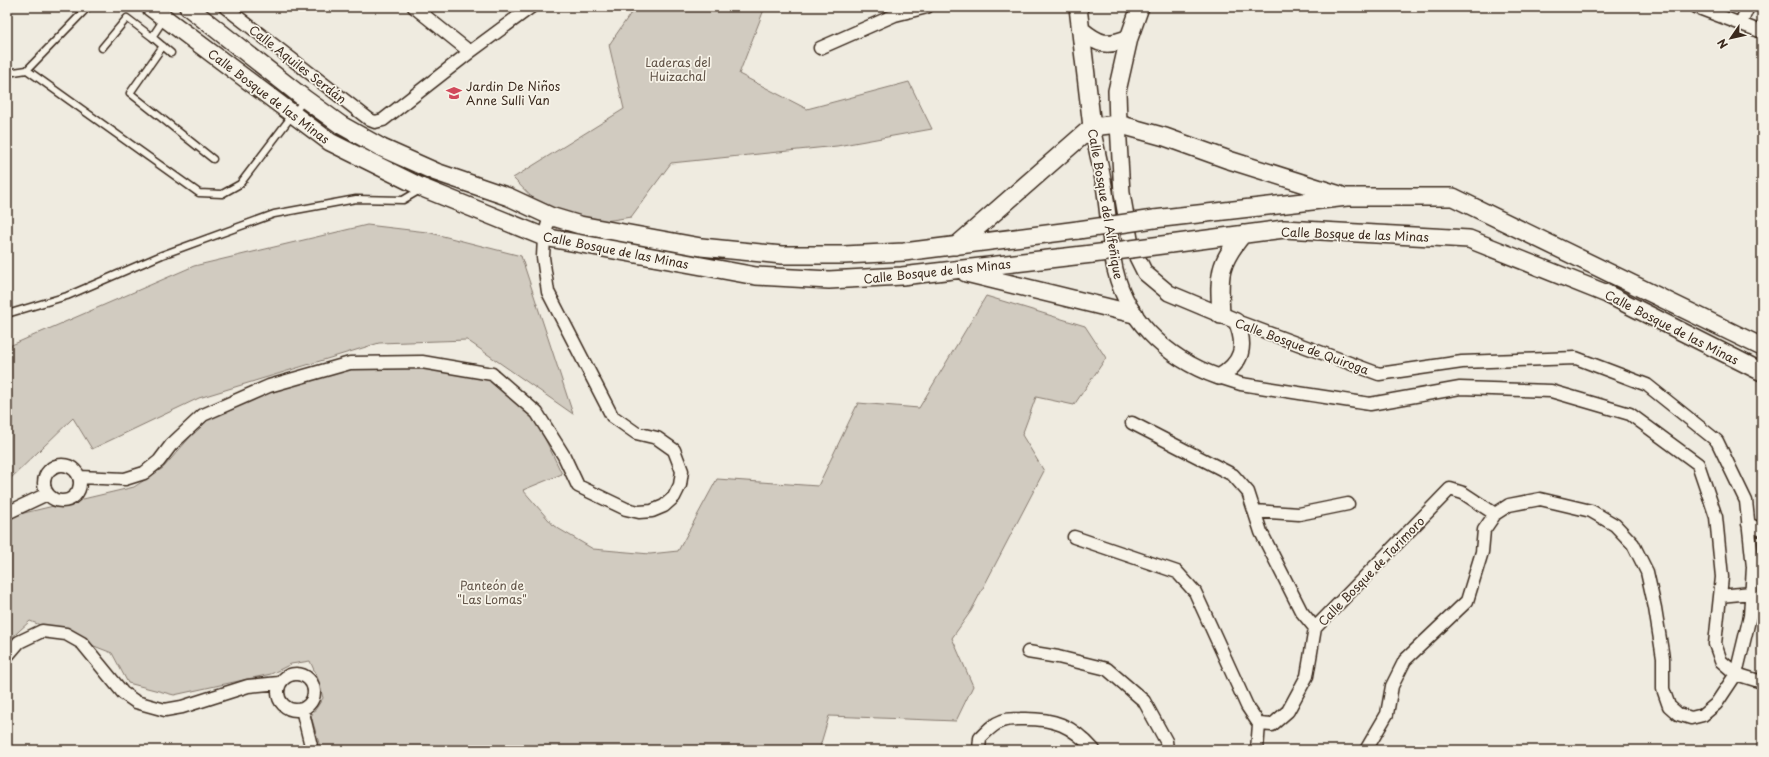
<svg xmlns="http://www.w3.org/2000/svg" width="1769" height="757" font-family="'Playpen Sans',sans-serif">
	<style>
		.green { fill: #d1cbc0; stroke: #867a6f }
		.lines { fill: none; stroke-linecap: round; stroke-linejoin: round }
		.service-casing { stroke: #3b2a1e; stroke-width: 9 }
		.minor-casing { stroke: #3b2a1e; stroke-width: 15 }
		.tertiary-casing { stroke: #3b2a1e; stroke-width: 18 }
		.secondary-casing { stroke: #3b2a1e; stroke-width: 20 }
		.service { stroke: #f7f3e8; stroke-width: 6 }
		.minor { stroke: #f7f3e8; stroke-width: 12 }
		.tertiary { stroke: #f7f3e8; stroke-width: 15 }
		.secondary { stroke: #f7f3e8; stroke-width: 17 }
		.secondary-bridge-casing { stroke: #3b2a1e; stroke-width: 20; stroke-linecap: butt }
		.secondary-bridge { stroke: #f7f3e8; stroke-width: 17 }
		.labels { text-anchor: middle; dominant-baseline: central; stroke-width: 3.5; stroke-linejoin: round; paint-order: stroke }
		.park-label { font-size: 12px; fill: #605246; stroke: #f7f3e8 }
		.street-label { font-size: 12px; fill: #3b2a1e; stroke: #f7f3e8 }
		.poi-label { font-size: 12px; fill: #3b2a1e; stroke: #f7f3e8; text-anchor: start }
	</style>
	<rect width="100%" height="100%" fill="#efebe0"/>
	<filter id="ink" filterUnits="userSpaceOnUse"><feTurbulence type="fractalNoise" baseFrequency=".025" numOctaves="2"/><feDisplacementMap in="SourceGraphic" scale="8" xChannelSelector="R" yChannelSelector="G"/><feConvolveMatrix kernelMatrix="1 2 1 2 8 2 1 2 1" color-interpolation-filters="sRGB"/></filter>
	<g filter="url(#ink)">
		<path class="green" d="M 635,7 L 765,7 L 739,74 L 807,109 L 909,82 L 932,129 L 837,146 L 671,163 L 631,217 L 580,225 L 550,216 L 513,178 L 624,109 L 609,45 Z
			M 367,225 L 427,232 L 521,256 L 573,414 L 467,340 L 379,343 L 199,398 L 92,449 L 73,418 L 7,482 L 7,347 L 194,266 Z
			M 986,296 L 1085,326 L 1106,358 L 1074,405 L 1036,397 L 1022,435 L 1044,471 L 971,611 L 952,638 L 973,686 L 956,721 L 829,716 L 819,750 L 321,750 L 311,716 L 323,698 L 318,679 L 310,661 L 291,664 L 271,674 L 174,695 L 128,683 L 112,653 L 30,621 L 7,642 L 7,517 L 134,487 L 163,468 L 206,419 L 274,390 L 352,369 L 422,368 L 489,380 L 535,418 L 562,474 L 523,490 L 554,526 L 593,549 L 650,554 L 678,551 L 717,479 L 818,486 L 858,403 L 919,408 Z"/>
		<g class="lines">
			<defs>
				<path id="service" d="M 152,37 L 171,53
					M 163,46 L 130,93 L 213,159
					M 102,48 L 127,18 L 152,37 L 164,19
					M 27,70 L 199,193 L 222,194 L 240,184 L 304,100
					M 7,73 L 27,70 L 88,7
					M 7,314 L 67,296 L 162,255 L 274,214 L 356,199 L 403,200 L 420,190"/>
				<path id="minor" d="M 225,7 L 370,120 L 375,122 L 383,120 L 470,52 L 531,7
					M 414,7 L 470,52
					M 1696,7 L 1762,32
					M 1741,23 L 1748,7
					M 820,48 L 895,15 L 927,7
					M 1236,321 L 1379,374 L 1462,362 L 1576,358 L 1647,385 L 1717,441 L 1746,501 L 1753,567 L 1750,616 L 1736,674 L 1716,704 L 1703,715 L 1691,718 L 1678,714 L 1669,706 L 1663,689 L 1663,658 L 1655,608 L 1647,572 L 1633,544 L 1615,525 L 1591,511 L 1540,499 L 1509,505 L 1495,514 L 1484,530 L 1482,552 L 1467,601 L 1405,660 L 1392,686 L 1387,714 L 1366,750
					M 1219,377 L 1241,384 L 1370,404 L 1460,388 L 1551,391 L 1630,414 L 1698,464 L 1716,517 L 1722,577 L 1715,644 L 1721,661 L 1736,674 L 1762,682
					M 1132,423 L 1233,475 L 1248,492 L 1261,532 L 1301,611 L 1315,628
					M44 483a18 18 0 1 1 36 0a18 18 0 1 1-36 0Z
					M 79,477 L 125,479 L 144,473 L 159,461 L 171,445 L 203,415 L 269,386 L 350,363 L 422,362 L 492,374 L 537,413 L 564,456 L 578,486 L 626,509 L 639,512 L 652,511 L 664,506 L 674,497 L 680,485 L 682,471 L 674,450 L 657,438 L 636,433 L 612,416 L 548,292 L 543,257 L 544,237 L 550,216
					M 1254,511 L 1299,514 L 1348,504
					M 7,513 L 47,494
					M 1748,524 L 1762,530
					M 1074,537 L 1177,572 L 1195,592 L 1247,706 L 1259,724 L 1272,725 L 1288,711 L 1307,676 L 1315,628 L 1450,489 L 1463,493 L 1495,514
					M 1720,596 L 1751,593 L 1762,607
					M 1028,652 L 1058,657 L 1107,669 L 1144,701 L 1166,741 L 1167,750
					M 7,656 L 19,642 L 42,631 L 66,634 L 82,643 L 123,693 L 136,702 L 165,710 L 182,707 L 248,686 L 279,683
					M278 692a18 18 0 1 1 36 0a18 18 0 1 1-36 0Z
					M 302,709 L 312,750
					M 979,750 L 980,738 C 987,731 993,724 1002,721 C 1007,719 1015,719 1020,719 C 1054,718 1072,725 1094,750
					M 1257,750 L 1259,724"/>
				<path id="tertiary" d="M 1092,127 C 1096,148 1102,170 1105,192 C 1108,214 1110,237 1113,259 C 1122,317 1165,358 1219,377 C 1242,363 1247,347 1236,321 L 1169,293 L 1145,273 L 1131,245 L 1122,193 L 1118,124"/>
				<path id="secondary" d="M 150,7 L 330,142 L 423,188 L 544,237 L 756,276 L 829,280 L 902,276 L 1092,254
					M 188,7 L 305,99 L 341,125 L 382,148 L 436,172 L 509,197 L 550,216 L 580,225 L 701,247 L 782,255 L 844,255 L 904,252 L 1078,230
					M 1078,7 L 1092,127
					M 1081,30 C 1099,45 1107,47 1129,38
					M 1118,124 L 1117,91 L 1129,38 L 1140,7
					M 1154,219 L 1347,197 L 1453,197 L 1762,347
					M 1170,244 L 1284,229 L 1469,239 L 1607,294 L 1762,372
					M 956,246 L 1092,127 L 1118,124 L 1165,137 L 1229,160 L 1340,195
					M 966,273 L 1134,314
					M 1221,315 C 1219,277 1217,265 1243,234"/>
			</defs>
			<use href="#service" class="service-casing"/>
			<use href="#minor" class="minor-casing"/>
			<use href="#tertiary" class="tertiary-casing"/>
			<use href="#secondary" class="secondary-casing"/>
			<use href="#service" class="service"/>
			<use href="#minor" class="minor"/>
			<use href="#tertiary" class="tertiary"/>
			<use href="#secondary" class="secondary"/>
			<defs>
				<path id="secondary-bridge" d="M 1078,230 L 1154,219
					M 1092,254 L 1170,244"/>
			</defs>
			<use href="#secondary-bridge" class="secondary-bridge-casing"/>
			<use href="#secondary-bridge" class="secondary-bridge"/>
		</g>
	</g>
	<defs>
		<symbol id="school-bare" viewBox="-9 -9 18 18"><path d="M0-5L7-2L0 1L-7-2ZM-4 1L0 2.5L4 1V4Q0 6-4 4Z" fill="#d1495b" stroke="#f7f3e8" stroke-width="2.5" paint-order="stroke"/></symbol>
	</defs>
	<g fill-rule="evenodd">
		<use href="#school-bare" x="443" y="82" width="22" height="22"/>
	</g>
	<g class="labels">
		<g class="park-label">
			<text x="678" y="62">Laderas del<tspan x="678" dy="14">Huizachal</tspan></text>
			<text x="492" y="585">Panteón de<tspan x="492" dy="14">"Las Lomas"</tspan></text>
		</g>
		<g class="street-label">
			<text transform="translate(298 64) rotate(38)">Calle Aquiles Serdán</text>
			<text transform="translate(269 96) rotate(37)">Calle Bosque de las Minas</text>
			<text transform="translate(1106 204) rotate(80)">Calle Bosque del Alfeñique</text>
			<text transform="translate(1355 234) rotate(2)">Calle Bosque de las Minas</text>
			<text transform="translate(616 250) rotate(11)">Calle Bosque de las Minas</text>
			<text transform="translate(937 271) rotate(-6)">Calle Bosque de las Minas</text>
			<text transform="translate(1672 327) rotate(27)">Calle Bosque de las Minas</text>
			<text transform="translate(1302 346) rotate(20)">Calle Bosque de Quiroga</text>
			<text transform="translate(1371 571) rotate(-46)">Calle Bosque de Tarimoro</text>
		</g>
		<g class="poi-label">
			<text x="466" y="86">Jardin De Niños<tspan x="466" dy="14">Anne Sulli Van</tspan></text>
		</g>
	</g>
	<rect width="1769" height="757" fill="none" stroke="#f7f3e8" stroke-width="24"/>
	<rect x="12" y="12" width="1745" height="733" fill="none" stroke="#3b2a1e" stroke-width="1.5" filter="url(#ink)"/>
	<g transform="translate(1731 38) rotate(236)" stroke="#f7f3e8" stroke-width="3" paint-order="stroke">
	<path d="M0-3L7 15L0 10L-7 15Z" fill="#3b2a1e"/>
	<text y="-6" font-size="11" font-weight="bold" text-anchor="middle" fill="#3b2a1e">N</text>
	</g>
</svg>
